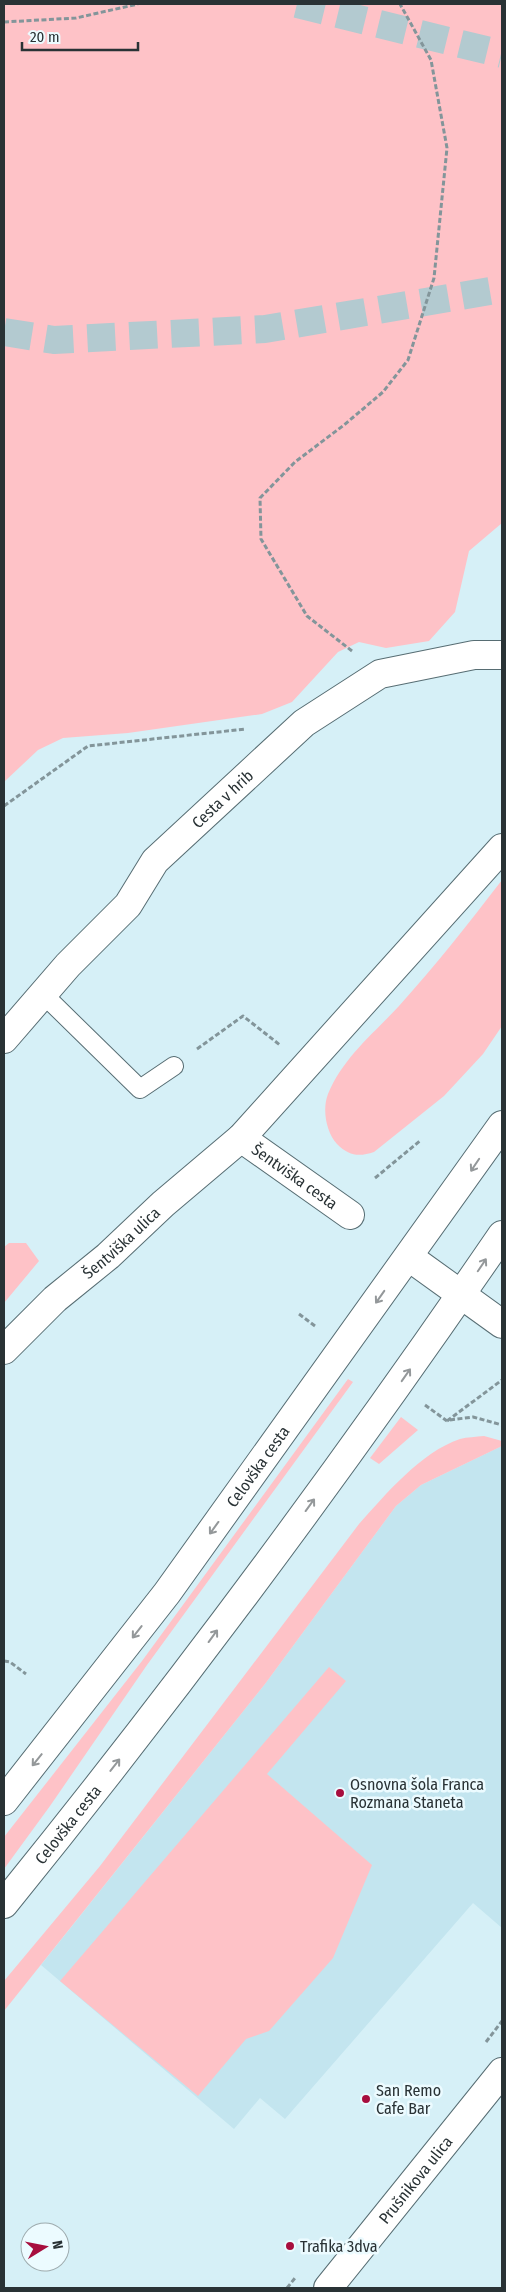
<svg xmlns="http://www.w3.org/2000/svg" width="506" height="2292" font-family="'Fira Sans Condensed',sans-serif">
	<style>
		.built { fill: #c3e5ef }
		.green { fill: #fec2c7 }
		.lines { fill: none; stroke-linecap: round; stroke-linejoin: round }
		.motorway-tunnel { stroke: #b3cad0; stroke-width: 28; stroke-dasharray: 28 14; stroke-linecap: butt }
		.service-casing { stroke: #576d73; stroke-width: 20 }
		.minor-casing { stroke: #576d73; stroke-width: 30 }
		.primary-casing { stroke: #576d73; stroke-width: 30 }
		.path { stroke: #83959a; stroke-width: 3; stroke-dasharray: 5 2.5; stroke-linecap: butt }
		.service { stroke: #fff; stroke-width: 18 }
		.minor { stroke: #fff; stroke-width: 28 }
		.primary { stroke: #fff; stroke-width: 28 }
		.oneway { stroke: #94989a }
		.poi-dot { fill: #a70e3e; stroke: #ecfbff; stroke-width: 2 }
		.labels { text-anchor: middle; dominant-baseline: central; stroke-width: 5; stroke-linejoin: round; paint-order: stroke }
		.street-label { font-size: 16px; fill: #293235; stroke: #ecfbff }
		.poi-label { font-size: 16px; fill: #293235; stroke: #ecfbff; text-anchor: start }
	</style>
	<rect width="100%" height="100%" fill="#d6f0f7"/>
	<path class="built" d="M 502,1446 L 502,1928 L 473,1903 L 285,2119 L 260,2098 L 234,2129 L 41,1965 L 265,1684 L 396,1506 L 421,1485 Z"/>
	<path class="green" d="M 4,4 L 502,4 L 502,523 L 469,551 L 455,612 L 429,641 L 386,648 L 359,642 L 338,652 L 292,702 L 262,714 L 128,733 L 63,738 L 38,750 L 4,782 Z
		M 502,880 L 502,1026 L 483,1054 L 444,1096 L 374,1152 C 359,1157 349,1156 337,1144 C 326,1132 322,1109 328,1094 C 343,1058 373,1034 399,1006 C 435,966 469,923 502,880 Z
		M 9,1243 L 26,1243 L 39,1261 L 4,1303 L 4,1247 Z
		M 348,1379 L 353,1382 L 147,1665 L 50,1806 L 4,1869 L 4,1837 L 142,1661 Z
		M 401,1417 L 418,1430 L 379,1464 L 370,1458 Z
		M 484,1436 L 502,1441 L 502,1446 L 421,1485 L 396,1506 L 265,1684 L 4,2011 L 4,1981 L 100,1866 L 359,1524 C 386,1494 421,1452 460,1439 C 467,1437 476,1437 484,1436 Z
		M 329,1667 L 346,1681 L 267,1774 L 372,1865 L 333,1958 L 269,2031 L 246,2039 L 198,2096 L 60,1981 Z"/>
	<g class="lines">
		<path class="motorway-tunnel" d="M 297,4 L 502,54
			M 4,332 L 54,340 L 265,329 L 502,289"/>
		<defs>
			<path id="service" d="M 43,994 L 140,1089 L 174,1066"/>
			<g id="minor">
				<path id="s1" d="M 4,1039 L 68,965 L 128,905 L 155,861 L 304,723 L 380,674 L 474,655 L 502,655"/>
				<path id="s2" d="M 241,1138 L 350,1215"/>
				<path d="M 409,1257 L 502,1324"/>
				<path id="s3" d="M 4,1350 L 55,1299 L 108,1256 L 163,1204 L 241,1138 L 502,848"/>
				<path id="s4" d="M 328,2288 L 502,2072"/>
			</g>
			<g id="primary">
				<path id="s5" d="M 4,1801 L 167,1593 L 502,1125"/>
				<path id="s6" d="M 4,1904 C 179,1688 345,1464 502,1235"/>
			</g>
		</defs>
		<use href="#service" class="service-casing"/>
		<use href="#minor" class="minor-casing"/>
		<use href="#primary" class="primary-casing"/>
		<path class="path" d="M 4,22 L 76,18 L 138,4
			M 352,651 L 307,616 L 261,539 L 260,498 L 295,462 L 344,425 L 383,392 L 408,360 L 434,278 L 447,148 L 431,60 L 400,4
			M 4,806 L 88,746 L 246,729
			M 197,1049 L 243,1016 L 280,1045
			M 375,1178 L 421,1140
			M 299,1314 L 315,1326
			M 425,1405 L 447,1421
			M 450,1420 L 473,1417 L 502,1425
			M 447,1421 L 502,1380
			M 4,1661 L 10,1662 L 26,1674
			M 486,2042 L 502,2021
			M 287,2288 L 295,2278"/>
		<use href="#service" class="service"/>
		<use href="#minor" class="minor"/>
		<use href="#primary" class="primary"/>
	</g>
	<defs><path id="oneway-shaft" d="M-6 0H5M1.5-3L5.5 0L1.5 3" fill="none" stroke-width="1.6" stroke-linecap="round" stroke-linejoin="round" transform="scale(1.25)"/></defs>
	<g class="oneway">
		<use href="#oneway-shaft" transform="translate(475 1165) rotate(124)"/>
		<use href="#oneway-shaft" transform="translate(482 1265) rotate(-56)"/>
		<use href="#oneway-shaft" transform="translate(380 1297) rotate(125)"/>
		<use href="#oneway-shaft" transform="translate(406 1375) rotate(-55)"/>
		<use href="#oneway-shaft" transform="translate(310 1505) rotate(-54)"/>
		<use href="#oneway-shaft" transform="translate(214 1528) rotate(126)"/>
		<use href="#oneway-shaft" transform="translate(137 1632) rotate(128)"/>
		<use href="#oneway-shaft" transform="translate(213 1636) rotate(-54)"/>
		<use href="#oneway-shaft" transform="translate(37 1760) rotate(129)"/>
		<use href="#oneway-shaft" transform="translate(115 1765) rotate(-52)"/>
	</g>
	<g class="poi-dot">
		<circle cx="340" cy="1793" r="5"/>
		<circle cx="366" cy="2099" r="5"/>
		<circle cx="290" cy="2246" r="5"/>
	</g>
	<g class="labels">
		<g class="street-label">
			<text stroke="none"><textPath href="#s1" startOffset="326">Cesta v hrib</textPath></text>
			<text stroke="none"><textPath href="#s2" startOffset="66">Šentviška cesta</textPath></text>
			<text stroke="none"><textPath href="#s3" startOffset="159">Šentviška ulica</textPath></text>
			<text stroke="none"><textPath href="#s5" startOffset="420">Celovška cesta</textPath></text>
			<text stroke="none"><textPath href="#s6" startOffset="102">Celovška cesta</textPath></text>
			<text stroke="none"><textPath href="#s4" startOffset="139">Prušnikova ulica</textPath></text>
		</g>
		<g class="poi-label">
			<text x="350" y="1784">Osnovna šola Franca<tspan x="350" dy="18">Rozmana Staneta</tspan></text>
			<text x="376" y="2090">San Remo<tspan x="376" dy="18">Cafe Bar</tspan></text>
			<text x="300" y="2246">Trafika 3dva</text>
		</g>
	</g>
	<rect width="506" height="2292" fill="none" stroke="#293235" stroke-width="10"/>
	<g transform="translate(45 2247) rotate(80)"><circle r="24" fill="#ecfbff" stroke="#9eabae"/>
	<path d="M0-4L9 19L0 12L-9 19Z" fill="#a70e3e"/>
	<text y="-8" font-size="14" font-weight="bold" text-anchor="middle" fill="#293235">N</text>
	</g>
	<path d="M22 42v8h116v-8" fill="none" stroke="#293235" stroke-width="2.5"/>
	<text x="30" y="42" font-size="15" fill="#293235" stroke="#ecfbff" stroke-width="4" paint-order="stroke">20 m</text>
</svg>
